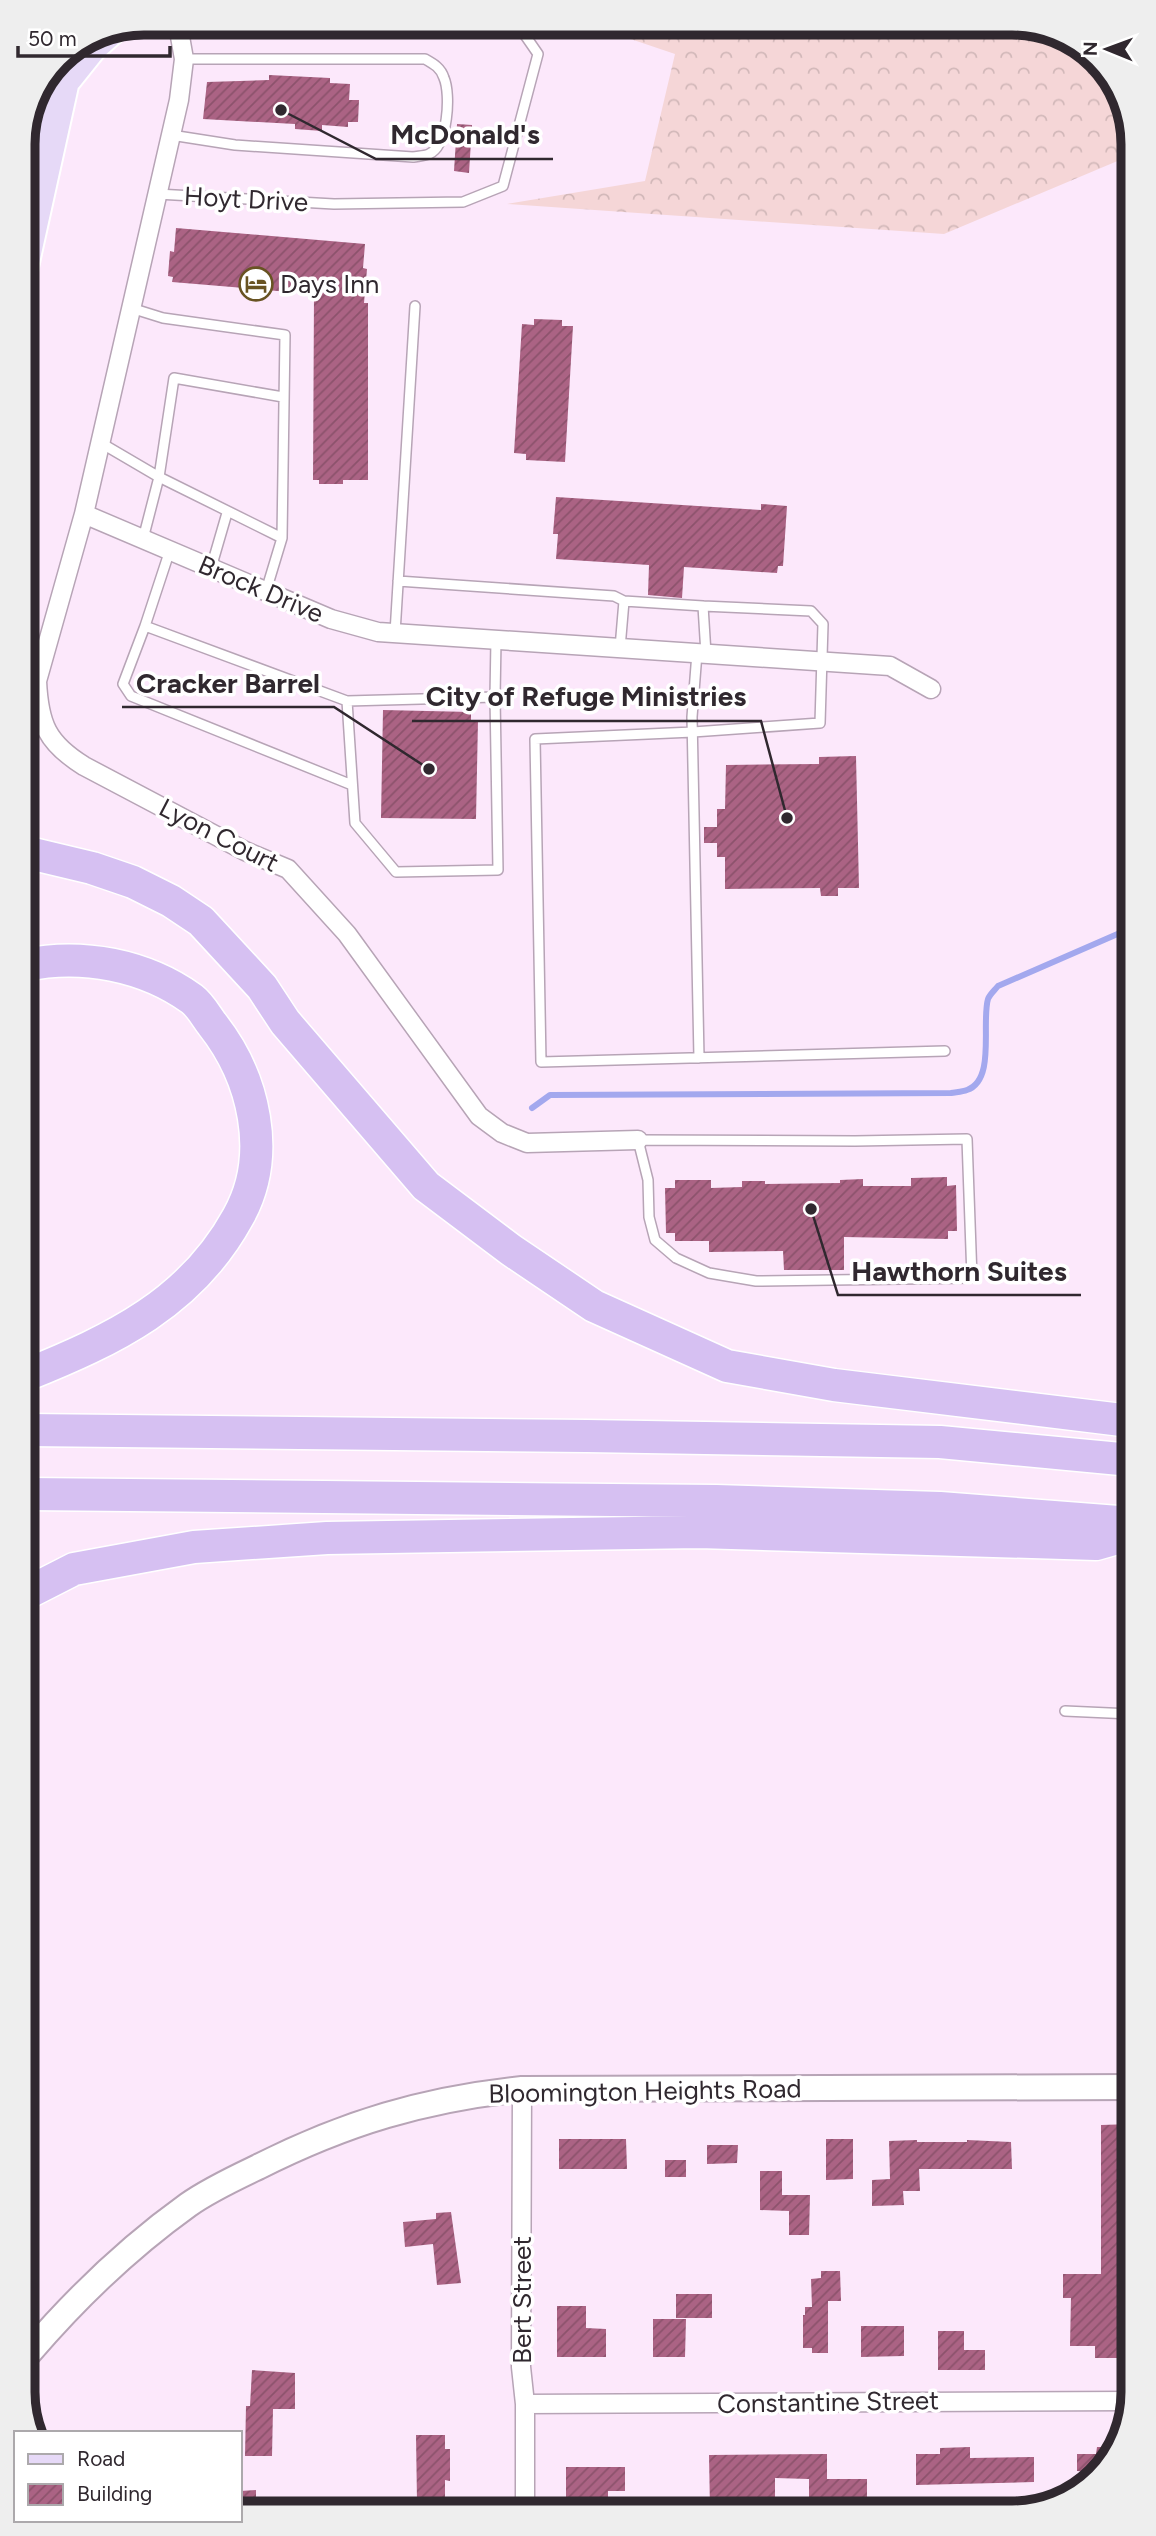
<svg xmlns="http://www.w3.org/2000/svg" width="1156" height="2536" font-family="Figtree,sans-serif">
	<style>
		.forest { fill: url(#forest-crowns) }
		.lines { fill: none; stroke-linecap: round; stroke-linejoin: round }
		.stream { stroke: #a3a8ee; stroke-width: 6 }
		.building { fill: url(#building-hatch) }
		.lane-casing { stroke: #b7a4b6; stroke-width: 12 }
		.street-casing { stroke: #b7a4b6; stroke-width: 21 }
		.secondary-casing { stroke: #b7a4b6; stroke-width: 28 }
		.primary-casing { stroke: #fff; stroke-width: 32 }
		.highway-casing { stroke: #fff; stroke-width: 35 }
		.lane { stroke: #fff; stroke-width: 9 }
		.street { stroke: #fff; stroke-width: 18 }
		.secondary { stroke: #fff; stroke-width: 24 }
		.primary { stroke: #e6d9f7; stroke-width: 28 }
		.highway { stroke: #d6c0f2; stroke-width: 32 }
		.labels { text-anchor: middle; dominant-baseline: central; stroke-width: 7; stroke-linejoin: round; paint-order: stroke }
		.street-label { font-size: 26px; fill: #30282f; stroke: #fff }
		.poi-label { font-size: 26px; fill: #30282f; stroke: #fff; text-anchor: start }
		.rim { fill: none; stroke: #30282f; stroke-width: 9 }
		.leader { fill: none; stroke: #30282f; stroke-width: 2.5 }
		.callout-dot { fill: #30282f; stroke: #fff; stroke-width: 2.5 }
		.callout-label { font-size: 28px; text-anchor: middle; font-weight: bold; fill: #30282f; stroke: #fff; stroke-width: 7; stroke-linejoin: round; paint-order: stroke }
	</style>
	<defs>
		<pattern id="forest-crowns" width="20" height="18" patternUnits="userSpaceOnUse" patternTransform="scale(1.75)"><rect width="20" height="18" fill="#f5d6d7"/><path d="M2 6a3 3 0 1 1 6 0M12 15a3 3 0 1 1 6 0" fill="none" stroke="#d2b8b9"/></pattern>
		<pattern id="building-hatch" width="6" height="6" patternUnits="userSpaceOnUse" patternTransform="scale(1.75)"><rect width="6" height="6" fill="#ab6384"/><path d="M-1 1l2-2M0 6l6-6M5 7l2-2" fill="none" stroke="#8c526c"/></pattern>
	</defs>
	<rect width="100%" height="100%" fill="#fce8fb"/>
	<path class="forest" d="M 1021,23 L 1086,48 L 1127,104 L 1127,157 L 944,234 L 507,204 L 645,181 L 675,54 L 595,27 Z"/>
	<g class="lines">
		<path class="stream" d="M 532,1108 L 550,1095 L 951,1093 C 956,1092 962,1092 967,1090 C 996,1080 981,1023 988,999 C 990,994 994,991 998,986 L 1129,929"/>
	</g>
	<path class="building" d="M 269,75 L 330,78 L 330,83 L 350,84 L 349,100 L 359,100 L 358,122 L 348,122 L 348,127 L 322,125 L 322,131 L 295,129 L 295,124 L 203,119 L 207,82 L 269,80 Z
		M 457,124 L 472,125 L 469,173 L 454,171 Z
		M 176,228 L 365,244 L 363,268 L 367,269 L 364,303 L 368,303 L 368,480 L 343,480 L 343,484 L 319,484 L 319,480 L 313,480 L 314,294 L 172,282 L 173,277 L 168,276 L 170,251 L 174,252 Z
		M 534,319 L 562,320 L 562,326 L 573,326 L 565,462 L 526,460 L 526,454 L 514,453 L 522,324 L 534,325 Z
		M 556,497 L 761,510 L 761,504 L 787,506 L 783,566 L 778,566 L 777,573 L 684,567 L 682,598 L 648,595 L 649,565 L 556,559 L 558,534 L 553,534 Z
		M 383,710 L 471,712 L 471,720 L 478,720 L 476,819 L 381,818 Z
		M 856,756 L 859,888 L 838,888 L 838,896 L 821,896 L 820,888 L 725,889 L 725,857 L 717,857 L 717,843 L 704,843 L 704,827 L 717,827 L 717,809 L 725,809 L 726,765 L 819,764 L 819,757 Z
		M 947,1177 L 947,1186 L 956,1185 L 957,1231 L 948,1231 L 948,1239 L 844,1237 L 844,1270 L 784,1270 L 783,1251 L 709,1252 L 709,1241 L 675,1241 L 675,1233 L 666,1233 L 665,1188 L 675,1188 L 675,1180 L 711,1180 L 711,1188 L 742,1187 L 742,1181 L 765,1181 L 765,1184 L 840,1183 L 840,1180 L 863,1179 L 863,1186 L 911,1186 L 911,1178 Z
		M 1132,2124 L 1133,2153 L 1129,2153 L 1127,2207 L 1132,2207 L 1132,2217 L 1128,2358 L 1095,2358 L 1095,2346 L 1070,2346 L 1071,2298 L 1063,2298 L 1063,2274 L 1101,2274 L 1101,2125 Z
		M 559,2139 L 626,2139 L 627,2169 L 559,2169 Z
		M 826,2139 L 853,2139 L 853,2179 L 826,2180 Z
		M 917,2140 L 917,2142 L 967,2142 L 967,2140 L 1011,2142 L 1012,2169 L 919,2169 L 920,2191 L 903,2191 L 904,2205 L 872,2206 L 872,2180 L 890,2179 L 889,2141 Z
		M 707,2145 L 738,2145 L 737,2163 L 707,2164 Z
		M 665,2160 L 686,2160 L 686,2177 L 665,2177 Z
		M 760,2171 L 782,2171 L 782,2195 L 810,2195 L 809,2235 L 789,2235 L 789,2211 L 760,2210 Z
		M 451,2212 L 461,2283 L 437,2285 L 433,2244 L 405,2247 L 403,2222 L 436,2219 L 436,2213 Z
		M 821,2271 L 840,2271 L 841,2301 L 828,2301 L 828,2353 L 812,2353 L 812,2348 L 803,2348 L 803,2315 L 805,2315 L 805,2307 L 812,2307 L 811,2279 L 821,2278 Z
		M 676,2294 L 712,2294 L 712,2318 L 676,2318 Z
		M 557,2306 L 586,2306 L 586,2328 L 606,2329 L 606,2357 L 557,2357 Z
		M 653,2319 L 686,2319 L 685,2357 L 653,2357 Z
		M 861,2326 L 904,2326 L 904,2356 L 861,2357 Z
		M 938,2331 L 964,2331 L 964,2350 L 985,2350 L 985,2370 L 938,2370 Z
		M 252,2370 L 295,2373 L 295,2409 L 273,2409 L 272,2456 L 245,2456 L 246,2406 L 250,2406 Z
		M 416,2435 L 445,2435 L 445,2449 L 450,2449 L 450,2481 L 445,2480 L 445,2502 L 417,2502 Z
		M 970,2447 L 970,2458 L 1034,2457 L 1034,2482 L 916,2485 L 916,2454 L 940,2454 L 940,2448 Z
		M 1097,2447 L 1116,2447 L 1113,2460 L 1096,2472 L 1077,2471 L 1077,2454 L 1096,2454 Z
		M 827,2454 L 827,2479 L 867,2479 L 867,2503 L 809,2503 L 809,2479 L 775,2478 L 775,2509 L 710,2509 L 709,2455 Z
		M 566,2467 L 625,2467 L 625,2491 L 608,2491 L 608,2504 L 596,2504 L 596,2510 L 566,2510 Z
		M 256,2490 L 256,2511 L 240,2512 L 240,2491 Z"/>
	<g class="lines">
		<defs>
			<path id="lane" d="M 171,135 L 235,145 L 413,157 C 418,156 425,156 429,154 C 448,146 451,94 444,78 C 441,68 434,64 425,59 L 184,59
				M 157,194 L 334,204 L 463,202 L 503,186 L 538,54 L 520,28
				M 131,308 L 163,318 L 285,335 L 282,538 L 266,591
				M 101,443 L 159,477 L 143,539
				M 282,538 L 159,477 L 174,378 L 283,397
				M 170,550 L 145,626 L 347,701
				M 211,568 L 227,513
				M 398,581 L 614,596 L 624,601 L 620,648
				M 624,601 L 703,606 L 706,654
				M 703,606 L 811,611 L 823,624 L 820,723 L 693,732 L 535,739 L 541,1062 L 945,1051
				M 145,626 L 123,684 L 131,696 L 352,785
				M 395,633 L 415,306
				M 697,653 L 692,717 L 699,1058
				M 495,697 L 498,870 L 396,872 L 355,823 L 347,701 L 495,697 L 496,640
				M 967,1139 L 972,1278 L 756,1281 L 709,1273 L 676,1258 L 655,1240 L 649,1217 L 648,1180 L 638,1140 L 855,1141 Z
				M 1065,1711 L 1131,1714"/>
			<path id="street" d="M 179,31 L 184,59 L 179,100 L 84,514 L 37,681 C 39,724 47,743 84,766 L 245,851 L 288,869 L 347,934 L 479,1116 L 502,1133 L 527,1143 L 638,1140
				M 84,514 L 331,619 L 378,632 L 890,666 L 931,689
				M 522,2089 L 521,2367 L 525,2404 L 525,2510
				M 525,2404 L 1131,2401"/>
			<path id="secondary" d="M 29,2353 C 77,2297 128,2248 188,2205 C 209,2190 235,2178 258,2167 C 345,2123 425,2099 522,2089 L 1132,2087"/>
			<path id="primary" d="M 68,78 L 92,48 L 110,32
				M 23,271 L 72,49"/>
			<path id="highway" d="M 25,852 L 92,868 L 133,882 L 171,901 L 201,921 L 262,987 L 285,1022 L 426,1186 L 511,1250 L 594,1306 L 727,1366 L 834,1385 L 1130,1421
				M 25,965 C 82,953 145,965 192,999 C 200,1005 206,1016 212,1024 C 254,1077 273,1155 238,1217 C 191,1303 113,1340 26,1375
				M 27,1430 L 587,1436 L 940,1442 L 1131,1460
				M 27,1494 L 716,1501 L 940,1508 L 1131,1523
				M 27,1593 L 74,1569 L 194,1547 L 327,1538 L 699,1532 L 1096,1544 L 1131,1534"/>
		</defs>
		<use href="#lane" class="lane-casing"/>
		<use href="#street" class="street-casing"/>
		<use href="#secondary" class="secondary-casing"/>
		<use href="#primary" class="primary-casing"/>
		<use href="#highway" class="highway-casing"/>
		<use href="#lane" class="lane"/>
		<use href="#street" class="street"/>
		<use href="#secondary" class="secondary"/>
		<use href="#primary" class="primary"/>
		<use href="#highway" class="highway"/>
	</g>
	<defs>
		<symbol id="hotel-ring" viewBox="-11 -11 22 22"><circle r="9.5" fill="#fff" stroke="#685322" stroke-width="1.5"/><path d="M-6-4.5h1.5V1H6V5H4.5V3h-9V5H-6ZM-4 0a1.8 1.8 0 1 1 3.6 0ZM.5 0V-2.5h3Q6-2.5 6 0Z" fill="#685322"/></symbol>
	</defs>
	<g fill-rule="evenodd">
		<use href="#hotel-ring" x="237" y="265" width="38" height="38"/>
	</g>
	<g class="labels">
		<g class="street-label">
			<text transform="translate(246 199) rotate(3)">Hoyt Drive</text>
			<text transform="translate(261 589) rotate(23)">Brock Drive</text>
			<text transform="translate(219 835) rotate(27)">Lyon Court</text>
			<text transform="translate(645 2091) rotate(-1)">Bloomington Heights Road</text>
			<text transform="translate(522 2300) rotate(-90)">Bert Street</text>
			<text transform="translate(828 2402) rotate(-1)">Constantine Street</text>
		</g>
		<g class="poi-label">
			<text x="280" y="284">Days Inn</text>
		</g>
	</g>
	<path d="M0 0H1156V2536H0ZM144 35H1012A109 109 0 0 1 1121 144V2392A109 109 0 0 1 1012 2501H144A109 109 0 0 1 35 2392V144A109 109 0 0 1 144 35Z" fill="#eee" fill-rule="evenodd"/>
	<path class="rim" d="M144 35H1012A109 109 0 0 1 1121 144V2392A109 109 0 0 1 1012 2501H144A109 109 0 0 1 35 2392V144A109 109 0 0 1 144 35Z"/>
	<path class="leader" d="M281 110L376 159H553M429 769L334 707H122M787 818L761 721H412M811 1209L838 1295H1081"/>
	<g class="callout-dot">
		<circle cx="281" cy="110" r="7"/>
		<circle cx="429" cy="769" r="7"/>
		<circle cx="787" cy="818" r="7"/>
		<circle cx="811" cy="1209" r="7"/>
	</g>
	<g class="callout-label">
		<text x="465" y="144">McDonald's</text>
		<text x="228" y="693">Cracker Barrel</text>
		<text x="586" y="706">City of Refuge Ministries</text>
		<text x="959" y="1281">Hawthorn Suites</text>
	</g>
	<rect x="14" y="2431" width="228" height="91" fill="#ffffff" stroke="#aca9ac" stroke-width="2"/>
	<rect x="28" y="2454" width="35" height="10" fill="#e6d9f7" stroke="#aca9ac" stroke-width="2"/>
	<text x="77" y="2466" font-size="21" fill="#30282f">Road</text>
	<rect x="28" y="2484" width="35" height="21" fill="url(#building-hatch)" stroke="#aca9ac" stroke-width="2"/>
	<text x="77" y="2501" font-size="21" fill="#30282f">Building</text>
	<g transform="translate(1107 49) rotate(271)" stroke="#ffffff" stroke-width="5" paint-order="stroke">
	<path d="M0-5L12 26L0 18L-12 26Z" fill="#30282f"/>
	<text y="-10" font-size="19" font-weight="bold" text-anchor="middle" fill="#30282f">N</text>
	</g>
	<path d="M18 46v10h152v-10" fill="none" stroke="#30282f" stroke-width="3.5"/>
	<text x="28" y="46" font-size="21" fill="#30282f" stroke="#ffffff" stroke-width="5" paint-order="stroke">50 m</text>
</svg>
